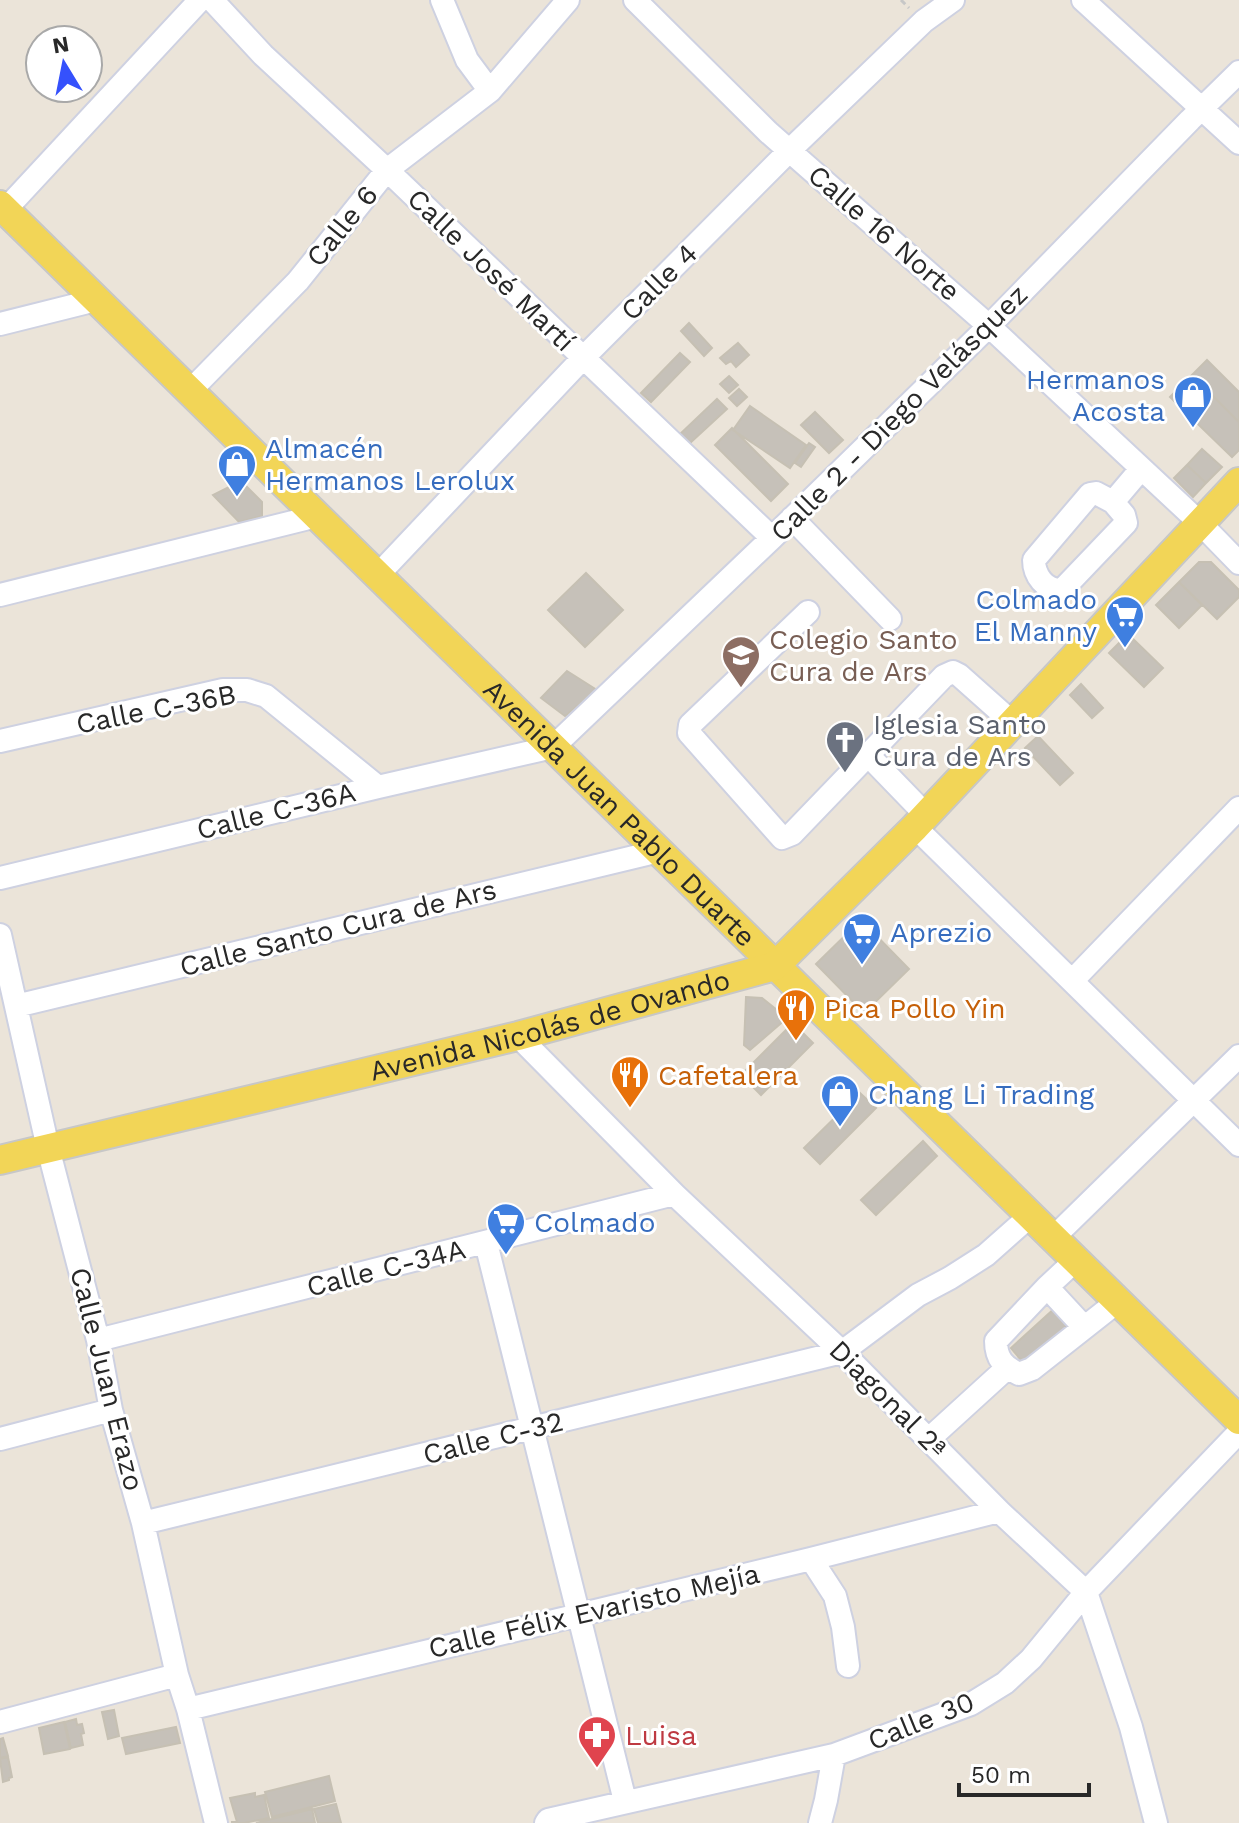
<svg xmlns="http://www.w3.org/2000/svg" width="1239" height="1823" font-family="'Work Sans',sans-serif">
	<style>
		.building { fill: #c6c1b9; stroke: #c6c0b3; stroke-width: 2 }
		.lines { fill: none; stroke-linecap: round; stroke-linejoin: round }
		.minor-casing { stroke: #ced1e1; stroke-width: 26 }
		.major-casing { stroke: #c7c7c7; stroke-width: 32 }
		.path { stroke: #c7c7c7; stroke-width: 3; stroke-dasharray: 6 4; stroke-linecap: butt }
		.minor { stroke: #fff; stroke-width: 22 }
		.major { stroke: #f2d557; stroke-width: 28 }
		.labels { text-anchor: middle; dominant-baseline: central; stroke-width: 6; stroke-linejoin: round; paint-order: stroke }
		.street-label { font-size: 28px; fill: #282828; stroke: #fff }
		.shop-label { font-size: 28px; fill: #366cbe; stroke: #fff; text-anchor: start }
		.education-label { font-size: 28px; fill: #785e54; stroke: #fff; text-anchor: start }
		.worship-label { font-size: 28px; fill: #5b616d; stroke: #fff; text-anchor: start }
		.food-label { font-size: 28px; fill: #c56008; stroke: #fff; text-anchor: start }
		.health-label { font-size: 28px; fill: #be3a42; stroke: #fff; text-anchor: start }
	</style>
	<rect width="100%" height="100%" fill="#ebe4d9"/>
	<path class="building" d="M 689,323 L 712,348 L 704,356 L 681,331 Z
		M 738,343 L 749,355 L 736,367 L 731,361 L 726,364 L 720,358 Z
		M 680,353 L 690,362 L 651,402 L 641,393 Z
		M 1207,360 L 1239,392 L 1239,422 L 1192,375 Z
		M 1192,375 L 1239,422 L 1239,450 L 1232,457 L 1170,397 Z
		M 729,376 L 738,385 L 729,393 L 720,384 Z
		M 739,389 L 747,397 L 737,406 L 729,398 Z
		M 717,399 L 727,409 L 688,445 L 678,436 Z
		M 750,406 L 806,445 L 790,468 L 733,430 Z
		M 815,412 L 843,440 L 829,453 L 801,425 Z
		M 732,428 L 788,484 L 771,501 L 715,445 Z
		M 809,443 L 815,447 L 801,467 L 795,463 Z
		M 1202,449 L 1222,467 L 1206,483 L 1187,465 Z
		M 1187,465 L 1206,483 L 1193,497 L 1174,478 Z
		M 241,481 L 262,502 L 262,516 L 239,522 L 213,495 Z
		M 1199,562 L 1211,562 L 1239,590 L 1239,597 L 1217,619 L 1179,582 Z
		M 586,573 L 623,610 L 585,647 L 548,610 Z
		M 1179,582 L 1202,605 L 1179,628 L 1156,605 Z
		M 1128,634 L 1163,668 L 1144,687 L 1109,653 Z
		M 567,671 L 597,690 L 565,716 L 541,698 Z
		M 1081,684 L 1103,708 L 1092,718 L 1070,695 Z
		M 1038,736 L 1073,773 L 1060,785 L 1025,748 Z
		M 861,920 L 909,969 L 864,1013 L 816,964 Z
		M 746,997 L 762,998 L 787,1018 L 750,1050 L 744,1045 Z
		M 793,1023 L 813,1043 L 761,1095 L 741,1075 Z
		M 860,1093 L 876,1108 L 820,1164 L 804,1148 Z
		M 923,1141 L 937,1156 L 876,1215 L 861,1200 Z
		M 1055,1308 L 1070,1324 L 1025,1365 L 1011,1348 Z
		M 114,1710 L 119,1736 L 108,1739 L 102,1712 Z
		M 76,1719 L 77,1725 L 82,1724 L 84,1733 L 81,1734 L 83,1745 L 71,1748 L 65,1722 Z
		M 64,1722 L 70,1749 L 44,1754 L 39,1728 Z
		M 176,1727 L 180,1743 L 126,1754 L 122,1738 Z
		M 3,1738 L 8,1756 L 0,1758 L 0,1739 Z
		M 8,1757 L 12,1777 L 9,1778 L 9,1780 L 3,1782 L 0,1759 Z
		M 329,1776 L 335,1801 L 272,1817 L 265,1792 Z
		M 255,1793 L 255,1797 L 264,1795 L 269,1818 L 244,1823 L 232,1823 L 232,1822 L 237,1822 L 230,1798 Z
		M 336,1804 L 341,1823 L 318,1823 L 314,1809 Z
		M 312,1809 L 315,1823 L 256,1823 Z"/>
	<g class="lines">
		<defs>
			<path id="minor" d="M 212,0 L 263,55 L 387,170 L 772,538
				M 442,0 L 467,60 L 490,91
				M 635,0 L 768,132 L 989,326 L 1200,523 L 1239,563
				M 1083,0 L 1239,143
				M 5,210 L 200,0
				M 0,324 L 96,300
				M 189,392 L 298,281 L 387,170 L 490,91 L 568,0
				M 1113,502 L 1124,515 L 1126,523 L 1062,590 C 1045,591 1034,575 1034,560 L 1090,494 L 1096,493 L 1113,502 L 1141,469
				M 792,518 L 890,619
				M 377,576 L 583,358 L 790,150 L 924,21 L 953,0
				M 0,595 L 317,516
				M 808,612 L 690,725 L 689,733 L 782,838 L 792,834 L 944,676 L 953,672 L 959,675 L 1013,723
				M 0,741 L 223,690 L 247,690 L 266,696 L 378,787
				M 868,755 L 926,815
				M 915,827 L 1239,1145
				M 0,878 L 378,787 L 553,747 L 772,538 L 989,326 L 1190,120 L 1239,72
				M 0,935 L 48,1148 L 98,1340 L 111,1410 L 143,1523 L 177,1675 L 188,1709 L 216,1823
				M 1072,981 L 1239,808
				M 16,1006 L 659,851
				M 518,1036 L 674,1194 L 842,1352 L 999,1511 L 1086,1592 L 1131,1727 L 1156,1823
				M 1053,1238 L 1239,1056
				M 486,1243 L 625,1801
				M 1076,1260 L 1047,1287 L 996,1341 C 996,1359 1004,1367 1019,1374 L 1032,1369 L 1117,1302
				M 1047,1287 L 1084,1327
				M 98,1340 L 674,1194
				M 0,1439 L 111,1410
				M 929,1439 L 1007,1368
				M 143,1523 L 842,1352 L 918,1295 L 950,1278 L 986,1255 L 1030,1216
				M 811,1559 L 835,1596 L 843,1627 L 848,1666
				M 188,1709 L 811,1559 L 999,1511
				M 0,1722 L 177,1675
				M 546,1823 L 548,1820 L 834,1755 L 971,1704 L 1005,1683 L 1031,1659 L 1086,1592 L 1239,1432
				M 820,1823 L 826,1800 L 834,1755"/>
			<g id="major">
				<path id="s1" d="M 0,205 L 1239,1420"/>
				<path id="s2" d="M 0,1160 L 518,1036 L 775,966 L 915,827 L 1239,482"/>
			</g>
		</defs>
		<use href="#minor" class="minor-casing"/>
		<use href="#major" class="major-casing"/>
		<path class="path" d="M 901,0 L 909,8"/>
		<use href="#minor" class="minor"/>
		<use href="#major" class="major"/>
	</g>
	<defs>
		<symbol id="shop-pin" viewBox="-11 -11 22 30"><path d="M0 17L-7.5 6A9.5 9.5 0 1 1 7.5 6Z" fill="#3f7fe0" stroke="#fff"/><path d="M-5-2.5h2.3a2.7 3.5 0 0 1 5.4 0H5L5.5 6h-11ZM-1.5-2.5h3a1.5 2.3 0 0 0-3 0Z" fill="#fff"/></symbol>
		<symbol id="supermarket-pin" viewBox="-11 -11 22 30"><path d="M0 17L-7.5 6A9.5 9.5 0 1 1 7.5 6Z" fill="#3f7fe0" stroke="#fff"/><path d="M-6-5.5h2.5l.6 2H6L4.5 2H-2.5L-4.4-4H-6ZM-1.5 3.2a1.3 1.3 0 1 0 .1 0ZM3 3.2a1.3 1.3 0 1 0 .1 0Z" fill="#fff"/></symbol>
		<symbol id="school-pin" viewBox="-11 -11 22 30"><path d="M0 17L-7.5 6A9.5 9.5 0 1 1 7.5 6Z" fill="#8d6e63" stroke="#fff"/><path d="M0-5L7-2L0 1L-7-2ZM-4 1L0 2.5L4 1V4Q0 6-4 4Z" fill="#fff"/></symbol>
		<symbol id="church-pin" viewBox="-11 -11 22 30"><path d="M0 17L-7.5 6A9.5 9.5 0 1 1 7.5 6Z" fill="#6b7280" stroke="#fff"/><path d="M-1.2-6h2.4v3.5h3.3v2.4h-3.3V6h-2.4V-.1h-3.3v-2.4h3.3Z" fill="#fff"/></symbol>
		<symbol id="restaurant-pin" viewBox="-11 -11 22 30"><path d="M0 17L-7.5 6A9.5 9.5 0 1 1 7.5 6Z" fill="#e8710a" stroke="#fff"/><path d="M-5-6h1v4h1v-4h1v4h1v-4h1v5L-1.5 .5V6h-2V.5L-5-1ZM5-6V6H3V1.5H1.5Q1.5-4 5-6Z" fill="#fff"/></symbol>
		<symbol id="pharmacy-pin" viewBox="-11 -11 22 30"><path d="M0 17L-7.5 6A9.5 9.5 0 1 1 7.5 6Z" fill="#e0444e" stroke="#fff"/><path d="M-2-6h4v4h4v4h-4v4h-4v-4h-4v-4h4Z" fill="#fff"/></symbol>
	</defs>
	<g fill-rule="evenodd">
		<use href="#shop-pin" x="1171" y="373" width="44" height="60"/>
		<use href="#shop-pin" x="215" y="442" width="44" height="60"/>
		<use href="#supermarket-pin" x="1103" y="593" width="44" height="60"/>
		<use href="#school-pin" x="719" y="633" width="44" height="60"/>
		<use href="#church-pin" x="823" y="718" width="44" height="60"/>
		<use href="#supermarket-pin" x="840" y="910" width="44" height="60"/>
		<use href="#restaurant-pin" x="774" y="986" width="44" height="60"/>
		<use href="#restaurant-pin" x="608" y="1053" width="44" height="60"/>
		<use href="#shop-pin" x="818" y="1072" width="44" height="60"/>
		<use href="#supermarket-pin" x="484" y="1200" width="44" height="60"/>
		<use href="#pharmacy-pin" x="575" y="1713" width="44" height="60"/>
	</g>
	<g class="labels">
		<g class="street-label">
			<text transform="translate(342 226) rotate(-51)">Calle 6</text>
			<text transform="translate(884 233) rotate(41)">Calle 16 Norte</text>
			<text transform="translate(491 270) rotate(44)">Calle José Martí</text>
			<text transform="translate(659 282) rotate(-45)">Calle 4</text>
			<text transform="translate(899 413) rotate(-45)">Calle 2 - Diego Velásquez</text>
			<text transform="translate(156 709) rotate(-11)">Calle C-36B</text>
			<text transform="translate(276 811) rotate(-14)">Calle C-36A</text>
			<text stroke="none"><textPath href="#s1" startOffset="868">Avenida Juan Pablo Duarte</textPath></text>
			<text transform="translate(338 928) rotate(-14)">Calle Santo Cura de Ars</text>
			<text stroke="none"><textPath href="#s2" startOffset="566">Avenida Nicolás de Ovando</textPath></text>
			<text transform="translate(386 1268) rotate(-14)">Calle C-34A</text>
			<text transform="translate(107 1379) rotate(76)">Calle Juan Erazo</text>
			<text transform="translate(888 1399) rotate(45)">Diagonal 2ª</text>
			<text transform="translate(493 1438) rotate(-14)">Calle C-32</text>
			<text transform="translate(594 1611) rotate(-13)">Calle Félix Evaristo Mejía</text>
			<text transform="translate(921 1721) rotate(-22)">Calle 30</text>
		</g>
		<g class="shop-label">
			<text x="1165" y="379" text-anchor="end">Hermanos<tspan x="1165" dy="32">Acosta</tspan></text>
			<text x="265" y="448">Almacén<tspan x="265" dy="32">Hermanos Lerolux</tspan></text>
			<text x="1097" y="599" text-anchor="end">Colmado<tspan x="1097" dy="32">El Manny</tspan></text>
			<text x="890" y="932">Aprezio</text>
			<text x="868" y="1094">Chang Li Trading</text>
			<text x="534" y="1222">Colmado</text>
		</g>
		<g class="education-label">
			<text x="769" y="639">Colegio Santo<tspan x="769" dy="32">Cura de Ars</tspan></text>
		</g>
		<g class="worship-label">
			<text x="873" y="724">Iglesia Santo<tspan x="873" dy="32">Cura de Ars</tspan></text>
		</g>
		<g class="food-label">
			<text x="824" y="1008">Pica Pollo Yin</text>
			<text x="658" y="1075">Cafetalera</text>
		</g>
		<g class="health-label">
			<text x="625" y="1735">Luisa</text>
		</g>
	</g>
	<g transform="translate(64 64) rotate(350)"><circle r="38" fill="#ffffff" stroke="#a9a9a9" stroke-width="2"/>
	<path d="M0-6L14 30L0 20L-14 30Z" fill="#3551fc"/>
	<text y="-12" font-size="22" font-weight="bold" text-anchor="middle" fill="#282828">N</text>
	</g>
	<path d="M959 1783v12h130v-12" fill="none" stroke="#282828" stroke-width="4"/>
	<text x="971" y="1783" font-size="24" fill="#282828" stroke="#ffffff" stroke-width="6" paint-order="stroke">50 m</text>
</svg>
